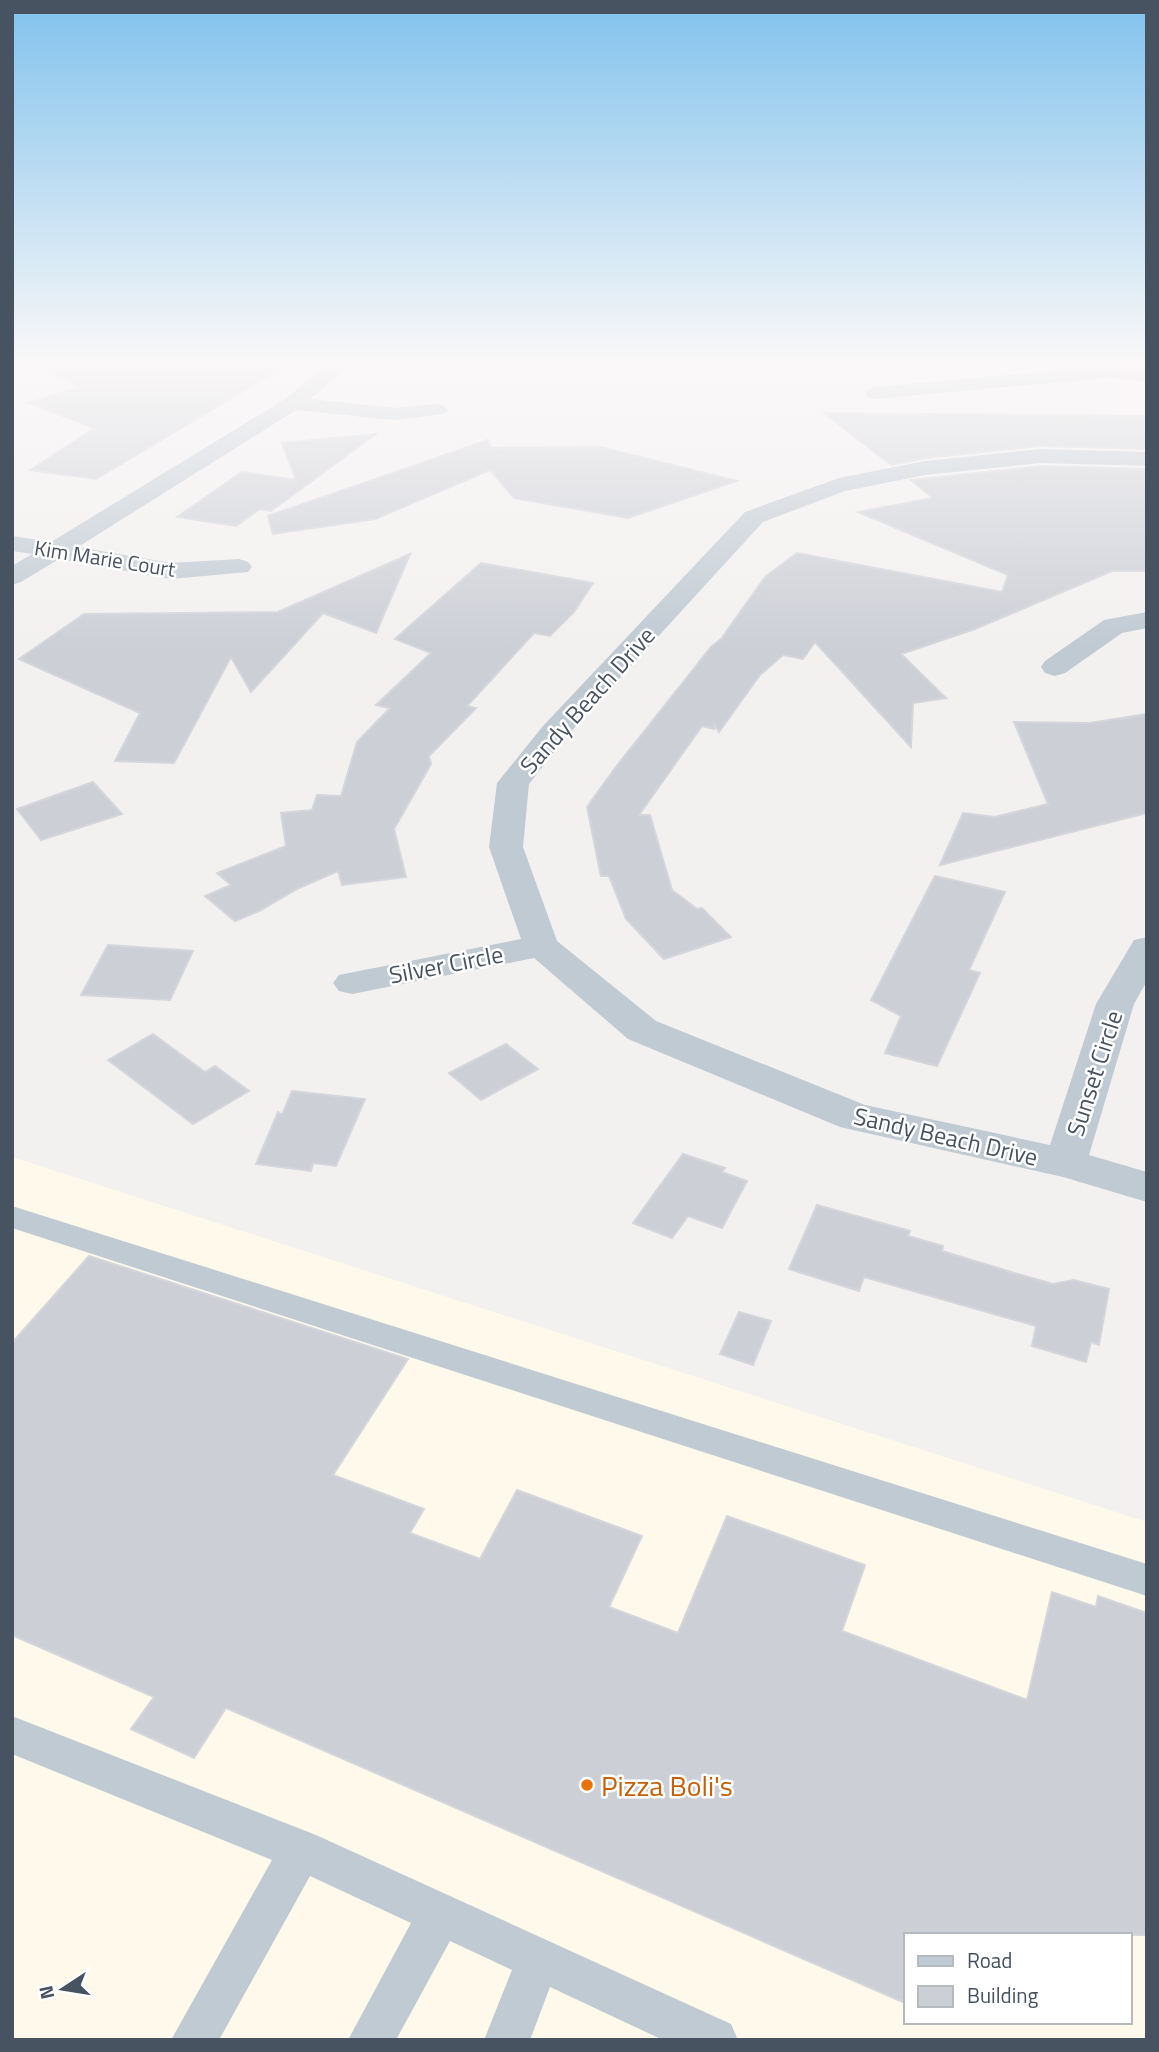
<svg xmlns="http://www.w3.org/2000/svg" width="1159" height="2052" font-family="'Titillium Web',sans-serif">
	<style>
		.commercial { fill: #fef9ea; fill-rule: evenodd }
		.building { fill: #cccfd6; stroke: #d4d6dc; stroke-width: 2 }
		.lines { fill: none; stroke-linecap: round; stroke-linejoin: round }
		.service { fill: #c0cad3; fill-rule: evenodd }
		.minor { fill: #c0cad3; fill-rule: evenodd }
		.food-dot { fill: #e8710a; stroke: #fff; stroke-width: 2.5 }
		.labels { text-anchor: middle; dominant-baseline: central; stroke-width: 5; stroke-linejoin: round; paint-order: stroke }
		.far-street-label { font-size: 21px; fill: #475360; stroke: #fff }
		.street-label { font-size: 24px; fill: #475360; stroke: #fff }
		.near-food-label { font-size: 28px; fill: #c56008; stroke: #fff; text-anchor: start }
	</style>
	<rect width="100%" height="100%" fill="#f3f0f0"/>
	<path class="commercial" d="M 12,1157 L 1147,1522 L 1147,2040 L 12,2040 ZM 905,1935 L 1129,1935 L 1129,2022 L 905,2022 Z"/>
	<path class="building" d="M 24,359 L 297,359 L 96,479 L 30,470 L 95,428 L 28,403 L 80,387 Z
		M 824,413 L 1147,416 L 1147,449 L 1041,446 L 925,458 L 891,465 Z
		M 376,434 L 271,511 L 260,509 L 236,526 L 177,517 L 242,472 L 296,480 L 282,443 Z
		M 488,440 L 491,448 L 600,447 L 737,481 L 628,518 L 514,498 L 490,470 L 375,519 L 273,534 L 268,516 Z
		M 1041,466 L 1147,469 L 1147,571 L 1112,571 L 975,629 L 901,654 L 946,698 L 913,703 L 911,747 L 815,642 L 803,659 L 783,655 L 760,675 L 719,732 L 714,724 L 714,729 L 702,726 L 639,815 L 650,815 L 672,890 L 697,909 L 702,908 L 731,937 L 664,959 L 626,919 L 609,876 L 601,876 L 600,872 L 587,807 L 615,768 L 711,647 L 721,639 L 765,577 L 797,553 L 1002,592 L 1008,575 L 858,512 L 933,498 L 911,480 Z
		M 410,554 L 376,633 L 323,613 L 251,692 L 231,657 L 174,763 L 115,761 L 140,713 L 19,659 L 84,614 L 278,612 Z
		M 481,563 L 593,583 L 574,612 L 550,636 L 534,633 L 467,706 L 476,708 L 429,756 L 431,764 L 394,829 L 406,877 L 342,885 L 338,871 L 299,888 L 259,911 L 235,921 L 205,896 L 231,885 L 217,873 L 286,846 L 281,813 L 312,810 L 317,795 L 341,796 L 357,742 L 390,708 L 376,705 L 431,653 L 395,639 Z
		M 1147,714 L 1147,813 L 940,865 L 963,813 L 995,817 L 1048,804 L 1014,722 L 1090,723 Z
		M 93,782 L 122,814 L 41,840 L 17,809 Z
		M 935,876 L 1005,892 L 969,970 L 980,973 L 937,1066 L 885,1053 L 901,1016 L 871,1000 Z
		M 108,945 L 193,951 L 170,1000 L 81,995 Z
		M 153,1034 L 205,1072 L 215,1066 L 249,1091 L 193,1124 L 108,1060 Z
		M 506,1044 L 538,1069 L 481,1100 L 449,1073 Z
		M 292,1091 L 365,1099 L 336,1166 L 313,1163 L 311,1171 L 256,1164 L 278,1112 L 282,1115 Z
		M 683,1154 L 725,1168 L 722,1172 L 747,1181 L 722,1228 L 688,1216 L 672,1238 L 633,1223 Z
		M 817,1205 L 910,1231 L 908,1236 L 943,1246 L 942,1251 L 1018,1274 L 1053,1284 L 1074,1280 L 1109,1289 L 1099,1345 L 1091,1342 L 1086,1362 L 1032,1346 L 1036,1326 L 864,1277 L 859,1291 L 789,1269 Z
		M 89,1256 L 408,1359 L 333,1475 L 424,1509 L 410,1533 L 480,1559 L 517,1490 L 642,1536 L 609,1607 L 678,1633 L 727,1516 L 865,1565 L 842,1631 L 1027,1700 L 1052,1592 L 1096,1607 L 1098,1596 L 1147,1613 L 1147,1935 L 905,1935 L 905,2003 L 226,1708 L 194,1758 L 131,1729 L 154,1697 L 12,1635 L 12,1343 Z
		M 739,1312 L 771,1321 L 753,1365 L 720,1354 Z"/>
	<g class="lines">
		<path class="service" d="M 12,1206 L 1147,1564 L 1147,1596 L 12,1228 Z
			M 12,1716 L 316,1835 L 731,2024 L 738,2040 L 663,2040 L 550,1987 L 530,2040 L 484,2040 L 512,1970 L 450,1941 L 396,2040 L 348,2040 L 411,1923 L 310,1876 L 219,2040 L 171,2040 L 272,1860 L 12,1754 Z"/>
		<path class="minor" d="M 335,359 L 357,359 L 310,399 L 394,408 L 437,404 L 444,406 L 448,410 L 444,414 L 394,420 L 296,410 L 78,547 L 171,563 L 239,559 L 248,562 L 252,567 L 248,572 L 171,579 L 59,559 L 21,582 L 12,585 L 12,566 L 32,554 L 12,551 L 12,536 L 51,542 L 285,399 Z
			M 1108,366 L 1147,370 L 1147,382 L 1108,378 L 875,399 L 868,397 L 865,393 L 868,389 L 875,387 Z
			M 1041,449 L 1147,452 L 1147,466 L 1041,463 L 925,475 L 845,491 L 763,522 L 565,738 L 529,784 L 523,847 L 557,941 L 656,1021 L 865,1105 L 1050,1145 L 1096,1004 L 1134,940 L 1147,937 L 1147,981 L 1134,1004 L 1089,1155 L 1147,1172 L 1147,1202 L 1063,1177 L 840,1127 L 628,1039 L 534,958 L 352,994 L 339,991 L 333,983 L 339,975 L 521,939 L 489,847 L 497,783 L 543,726 L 745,512 L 839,478 L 925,461 Z
			M 1147,612 L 1147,628 L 1122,633 L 1065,673 L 1055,676 L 1045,673 L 1041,667 L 1045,661 L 1104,620 Z"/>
	</g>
	<linearGradient id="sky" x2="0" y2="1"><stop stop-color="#81c2ed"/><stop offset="0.56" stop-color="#faf8f8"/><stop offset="1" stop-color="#faf8f8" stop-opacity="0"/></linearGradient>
	<rect width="1159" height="646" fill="url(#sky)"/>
	<circle class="food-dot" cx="587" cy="1785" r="7"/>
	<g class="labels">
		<g class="far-street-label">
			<text transform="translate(105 558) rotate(9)">Kim Marie Court</text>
		</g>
		<g class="street-label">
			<text transform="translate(587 700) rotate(-48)">Sandy Beach Drive</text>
			<text transform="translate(446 964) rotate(-11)">Silver Circle</text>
			<text transform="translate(1094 1073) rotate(-72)">Sunset Circle</text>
			<text transform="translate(946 1136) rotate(13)">Sandy Beach Drive</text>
		</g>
		<g class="near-food-label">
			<text x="601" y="1785">Pizza Boli's</text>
		</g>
	</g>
	<rect width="1159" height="2052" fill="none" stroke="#475360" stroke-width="28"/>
	<rect x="904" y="1933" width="228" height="91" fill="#ffffff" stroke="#b5babf" stroke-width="2"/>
	<rect x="918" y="1956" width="35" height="10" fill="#c0cad3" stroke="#b5babf" stroke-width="2"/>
	<text x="967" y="1968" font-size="21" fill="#475360">Road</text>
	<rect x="918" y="1986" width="35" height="21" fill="#cccfd6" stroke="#b5babf" stroke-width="2"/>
	<text x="967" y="2003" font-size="21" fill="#475360">Building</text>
	<g transform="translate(63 1989) rotate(258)" stroke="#ffffff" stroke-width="5" paint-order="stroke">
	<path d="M0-5L12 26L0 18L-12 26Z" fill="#475360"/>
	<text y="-10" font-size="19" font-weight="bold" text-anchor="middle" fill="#475360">N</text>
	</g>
</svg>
